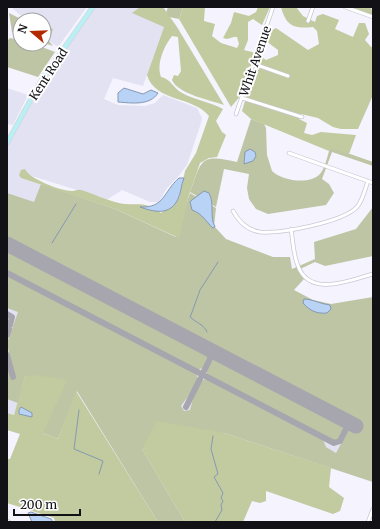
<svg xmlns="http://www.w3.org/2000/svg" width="380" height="529" font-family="Merriweather,serif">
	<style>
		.built { fill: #e3e2f3 }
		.green { fill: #bec5a4 }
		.forest { fill: #c2ca9f }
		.water { fill: #b8d3f6; stroke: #8699b3 }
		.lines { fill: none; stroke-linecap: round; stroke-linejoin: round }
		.stream { stroke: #8699b3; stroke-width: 1 }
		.taxiway { stroke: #a7a6af; stroke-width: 6 }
		.runway { stroke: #a7a6af; stroke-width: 15 }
		.minor-casing { stroke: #c9c7d5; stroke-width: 4.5 }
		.major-casing { stroke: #d4d4d5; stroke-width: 5.5 }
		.minor { stroke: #fff; stroke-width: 3 }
		.major { stroke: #b8f0f5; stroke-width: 4 }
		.labels { text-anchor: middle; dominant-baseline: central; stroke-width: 4; stroke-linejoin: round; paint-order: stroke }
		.street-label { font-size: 12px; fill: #121116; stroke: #fff }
	</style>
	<rect width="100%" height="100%" fill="#f4f3fe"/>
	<path class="built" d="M 11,7 L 87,7 L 58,47 L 49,41 L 53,29 L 44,24 L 44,20 L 33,20 L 20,15 Z
		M 93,7 L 165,7 L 160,24 L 164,27 L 143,86 L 113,78 L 104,99 L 118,105 L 145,106 L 155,103 L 163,95 L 197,108 L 202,118 L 201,123 L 187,165 L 177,178 L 167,188 L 159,202 L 150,202 L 122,190 L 108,199 L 103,198 L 22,173 L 21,178 L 115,209 L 336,340 L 373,482 L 224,433 L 142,449 L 185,522 L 158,522 L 77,391 L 43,433 L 51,414 L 18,403 L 14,415 L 7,413 L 7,144 L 47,75 Z
		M 7,88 L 28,95 L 13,125 L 7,124 Z"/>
	<path class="green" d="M 168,7 L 183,7 L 179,19 L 169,17 L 166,13 Z
		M 9,13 L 23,20 L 20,20 L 20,35 L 12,32 Z
		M 44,25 L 53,29 L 49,41 L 53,46 L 44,43 Z
		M 10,38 L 20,40 L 20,44 L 34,44 L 55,52 L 38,77 L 7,67 L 7,41 Z
		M 251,119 L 264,124 L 266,128 L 267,155 L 272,171 C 282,181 310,185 320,174 C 325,168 328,155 330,147 L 373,162 L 373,166 L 332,152 L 322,179 L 329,184 L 334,193 L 326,205 L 268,214 L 256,209 L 249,199 L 247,188 L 249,174 L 224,169 L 216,207 L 190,192 C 202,160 199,153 237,162 Z
		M 41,184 L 115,209 L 176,237 L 190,193 L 216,208 L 214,226 L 226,239 L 273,257 L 290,257 L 292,269 L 315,259 L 314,242 L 356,229 L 373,207 L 373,256 L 325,266 L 315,262 L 298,270 L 304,279 L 294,290 L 313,300 L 331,304 L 373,297 L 373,482 L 224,433 L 142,449 L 185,522 L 158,522 L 77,391 L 58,439 L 43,433 L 25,376 L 18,403 L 7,399 L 7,359 L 12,378 L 14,378 L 7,343 L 18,312 L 7,308 L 7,275 L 196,374 C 202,383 185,399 181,406 L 184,411 L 190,410 C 193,402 195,381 206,379 L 323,440 L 326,447 L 336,453 L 350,427 L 355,429 L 357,424 L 7,241 L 7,193 L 34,202 Z
		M 7,248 L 207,352 L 209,357 L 203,368 L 197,370 L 7,271 Z
		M 214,358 L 219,358 L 345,425 L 339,439 L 333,441 L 209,376 L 207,374 L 207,370 Z"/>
	<path class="forest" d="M 140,7 L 163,7 L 177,27 L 224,105 C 210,100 178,94 172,80 L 174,75 L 178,76 L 181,71 L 178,37 L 172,36 C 164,46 156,64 161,77 C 171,79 173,88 182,93 C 195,100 210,102 223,109 L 216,121 L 222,132 L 226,135 L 217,157 L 209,158 L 200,163 L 189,195 L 179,238 L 115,209 L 21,178 L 19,175 L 21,170 L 25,169 C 29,179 61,191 72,191 C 75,191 77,189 81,190 C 94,194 106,200 119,203 C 137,207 143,199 161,213 L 179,198 L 185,171 L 196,153 L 209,116 C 193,96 155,102 147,75 L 164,27 L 132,13 Z
		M 183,7 L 205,7 L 204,21 L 215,24 L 212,36 L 221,43 L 237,48 L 239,44 L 237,37 L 234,37 L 227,39 L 223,38 L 231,23 L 234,12 L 249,16 L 256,12 L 258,7 L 270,7 L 262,25 L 253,19 L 248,22 L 248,40 L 244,50 L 256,53 L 242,94 L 231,107 L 179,19 Z
		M 281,7 L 296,7 L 303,16 L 315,22 L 317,16 L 323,14 L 339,20 L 335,29 L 353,37 L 359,23 L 365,23 L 369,34 L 365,40 L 371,47 L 373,46 L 373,95 L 358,129 L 341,129 L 333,127 L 318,118 L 301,114 L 299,119 L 307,123 L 304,133 L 312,135 L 321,132 L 356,135 L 349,154 L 330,148 L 329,151 L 251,119 L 242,111 L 259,55 L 266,60 L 278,55 L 278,50 L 266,41 L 267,33 L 276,28 L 308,50 L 319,44 L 317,31 L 313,27 C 294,29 286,26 281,7 Z
		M 347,7 L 371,7 L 373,16 Z
		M 36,375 L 67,380 L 43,433 L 58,439 L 76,391 L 158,522 L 55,522 L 54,518 L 7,503 L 7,459 L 10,459 L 20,434 L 7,430 L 7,413 L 14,415 L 25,376 Z
		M 157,421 L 224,433 L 331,468 L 329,487 L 344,498 L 340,511 L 333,514 L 266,491 L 266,501 L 260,503 L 252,501 L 243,522 L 185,522 L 142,449 Z"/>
	<path class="water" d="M 124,88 L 143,94 L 151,90 L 158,93 C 150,106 131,103 118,102 L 118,93 Z
		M 250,149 L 255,152 L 256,156 L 253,161 L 244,164 L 245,152 Z
		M 179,178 L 184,178 C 181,185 181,193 178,199 C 170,216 154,212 140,207 C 165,208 163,192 179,178 Z
		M 204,191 L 209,193 C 215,205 209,215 215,227 L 213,228 C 205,221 203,214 192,210 L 190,202 L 192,200 Z
		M 304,299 C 312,299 321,304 330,305 L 331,309 L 327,313 C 317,314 310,311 303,303 Z
		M 21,407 L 32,413 L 32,417 L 19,414 L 19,410 Z
		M 31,512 L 51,519 L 53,522 L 32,522 L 28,513 Z"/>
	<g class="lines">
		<path class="stream" d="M 52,243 L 76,204
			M 207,332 C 205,325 195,322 190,317 L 191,315 L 200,290 L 218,262
			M 79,410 L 74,449 L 103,461 L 99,474
			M 213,436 L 211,449 L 218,474 L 214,477 L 223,493 L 221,498 L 223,501 L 221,505 L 222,510 L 215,522"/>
		<path class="taxiway" d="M 7,244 L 8,244
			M 7,273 L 334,443 L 340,441 L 347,427 L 346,421
			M 7,314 L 12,317 L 10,325 L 7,327
			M 7,327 L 9,329 L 7,335
			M 7,355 L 13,377
			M 210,358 L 216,355 L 222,357
			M 204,371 L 211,357 L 207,349
			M 186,407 L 200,379"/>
		<path class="runway" d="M 7,244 L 356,426"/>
		<defs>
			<path id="minor" d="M 345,7 L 373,17
				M 308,21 L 313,7
				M 254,64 L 288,76
				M 242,98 L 302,117
				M 236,114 L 273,7
				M 289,153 L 373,183
				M 233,211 C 239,222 247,230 260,232 C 281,234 343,222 357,207 C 363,200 365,189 368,181
				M 291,229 C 293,241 293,254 298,266 C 310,298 350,280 373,274
				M 7,521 L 9,522
				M 368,522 L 373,509"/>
			<path id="major" d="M 7,143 L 41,81 L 93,7"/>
		</defs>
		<use href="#minor" class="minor-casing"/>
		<use href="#major" class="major-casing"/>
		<use href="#minor" class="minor"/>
		<use href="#major" class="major"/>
	</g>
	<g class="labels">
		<g class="street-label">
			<text transform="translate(255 61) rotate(-71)">Whit Avenue</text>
			<text transform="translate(48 74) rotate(-57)">Kent Road</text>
		</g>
	</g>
	<rect width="380" height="529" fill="none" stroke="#121116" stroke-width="16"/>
	<g transform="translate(32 32) rotate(289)"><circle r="19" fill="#ffffff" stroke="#a0a0a2"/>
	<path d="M0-3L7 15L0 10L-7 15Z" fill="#b42a00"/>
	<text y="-6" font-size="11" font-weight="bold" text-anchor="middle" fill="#121116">N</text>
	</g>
	<path d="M14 509v6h66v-6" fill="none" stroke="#121116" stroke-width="2"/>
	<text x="20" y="509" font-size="12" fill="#121116" stroke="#ffffff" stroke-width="3" paint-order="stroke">200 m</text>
</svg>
